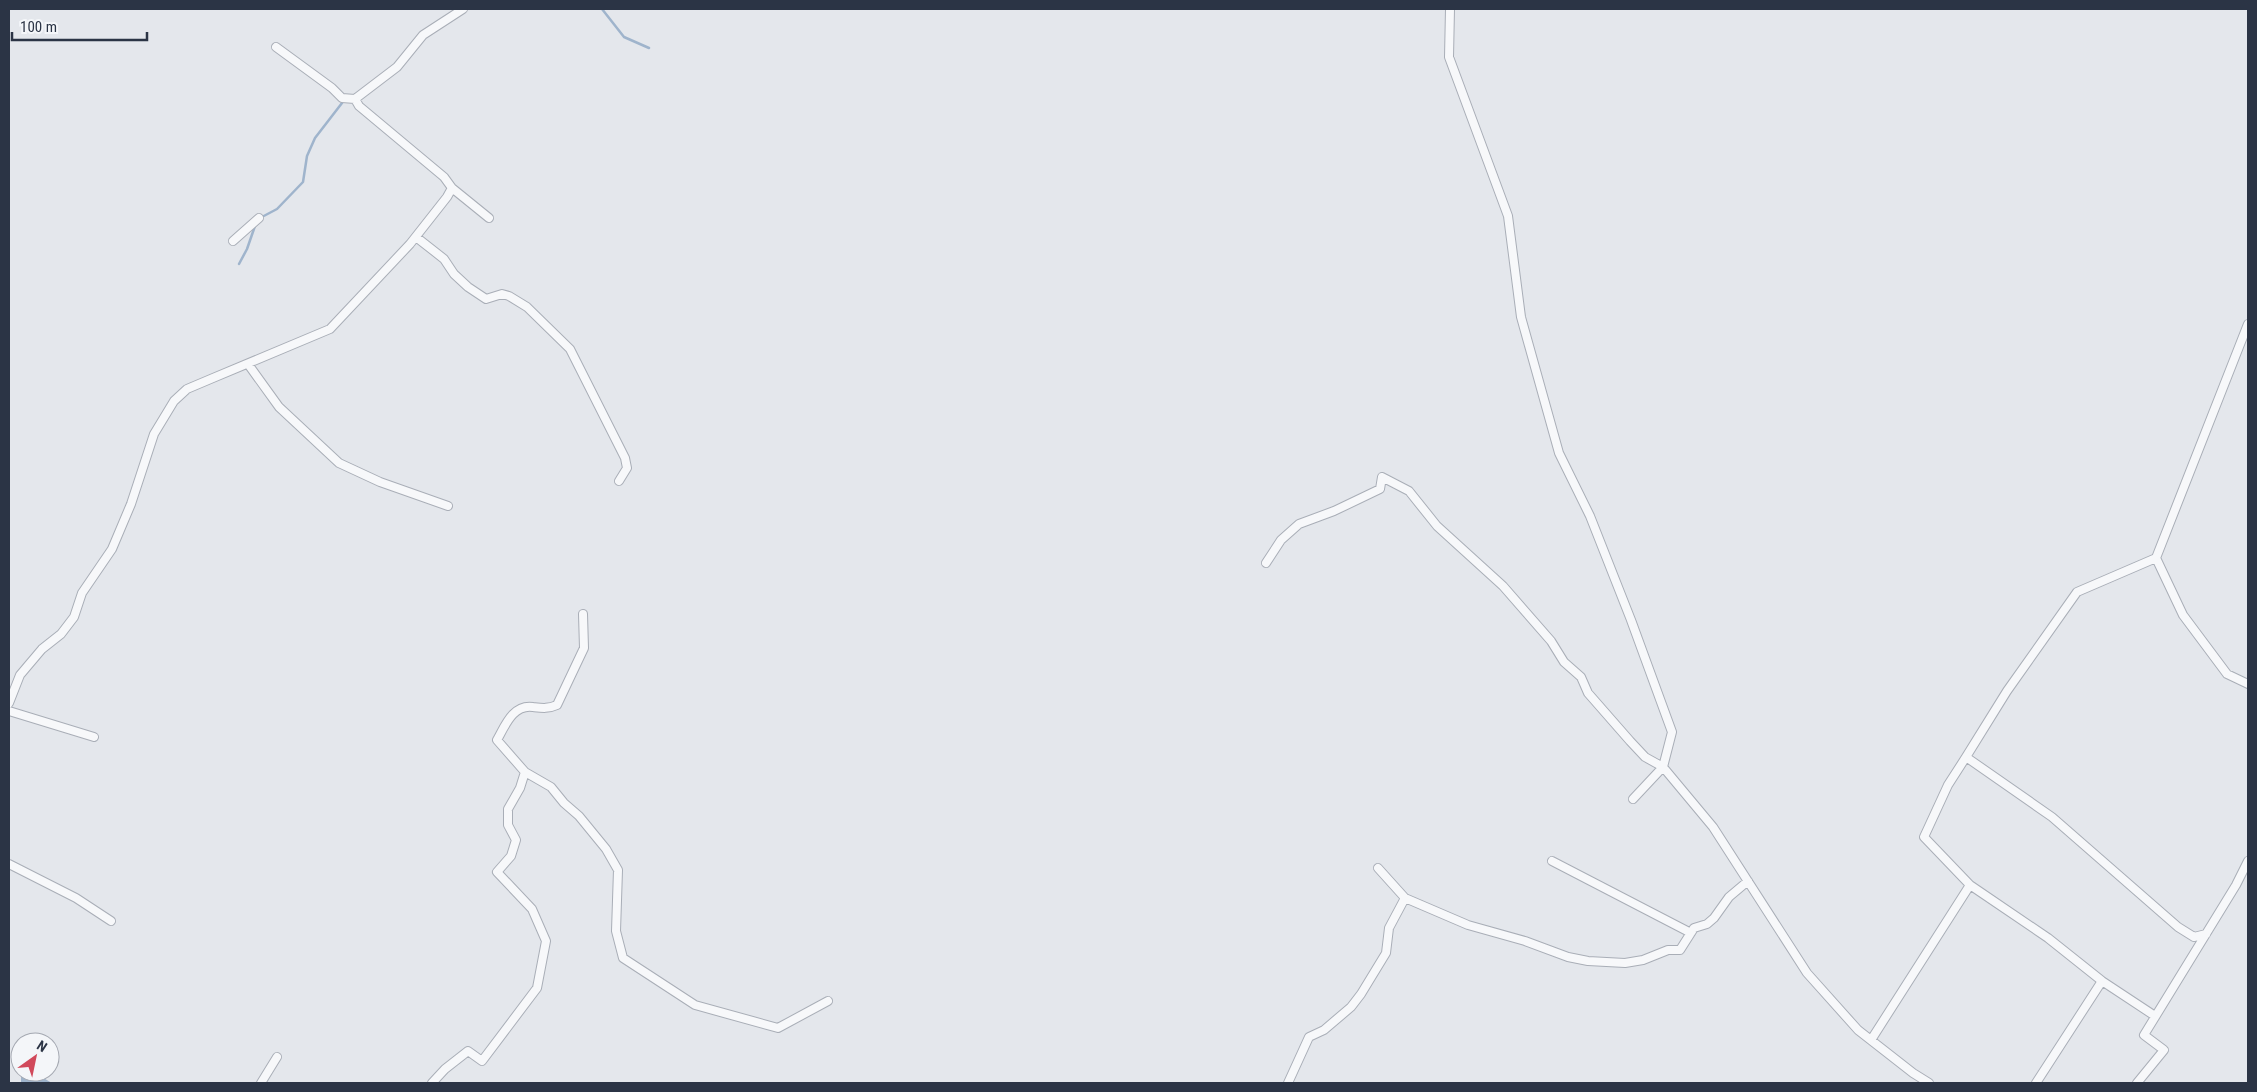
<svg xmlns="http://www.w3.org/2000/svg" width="2257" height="1092" font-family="'Roboto Condensed',sans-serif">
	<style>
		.water { fill: #9fb4cc }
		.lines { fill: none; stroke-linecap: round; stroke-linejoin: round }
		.stream { stroke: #9fb4cc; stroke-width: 2.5 }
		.minor-casing { stroke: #a9aeb7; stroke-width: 10 }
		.minor { stroke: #f7f8fa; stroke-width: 8 }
	</style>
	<rect width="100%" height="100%" fill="#e4e7ec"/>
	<path class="water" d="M 20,1067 L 20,1072 L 33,1072 L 52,1083 L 21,1083 L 21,1073 L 16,1068 Z"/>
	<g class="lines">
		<path class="stream" d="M 602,9 L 624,37 L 649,48
			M 260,218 L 277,209 L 303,182 L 307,156 L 315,138 L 342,103
			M 239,264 L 247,249 L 255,226"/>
		<defs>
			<path id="minor" d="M 1450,9 L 1449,57 L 1508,216 L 1521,317 L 1559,453 L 1590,516 L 1631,620 L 1672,732 L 1663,767 L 1713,827 L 1807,973 L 1858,1030 L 1913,1073 L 1929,1083
				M 276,47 L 332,88 L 342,98 L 355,99
				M 452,188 L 489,218
				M 416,237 L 444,259 L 454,274 L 468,287 L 486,299 L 502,294 L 509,296 L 527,307 L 570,349 L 625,458 L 627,468 L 619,481
				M 233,241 L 259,218
				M 2248,324 L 2156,558 L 2183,615 L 2227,674 L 2248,684
				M 248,364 L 279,407 L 339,463 L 380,482 L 448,506
				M 1266,563 L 1281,540 L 1299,524 L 1334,511 L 1380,489 L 1382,477 L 1409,491 L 1437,526 L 1503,586 L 1551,641 L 1564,662 L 1581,677 L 1588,693 L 1630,741 L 1645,757 L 1663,767 L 1633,799
				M 583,614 L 584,648 L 557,705 C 548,709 542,708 533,707 C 513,704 505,726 497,740 L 525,772 L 551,787 L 564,803 L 579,816 L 606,849 L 618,870 L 616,931 L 623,958 L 695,1005 L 778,1028 L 828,1001
				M 9,703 L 20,675 L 42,649 L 61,634 L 74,617 L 82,593 L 112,549 L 131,504 L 154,434 L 174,401 L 187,389 L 213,378 L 330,329 L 410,244 L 447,197 L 452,188 L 444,177 L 359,106 L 355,99 L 397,67 L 423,35 L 463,9
				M 9,711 L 94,737
				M 1966,757 L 2052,817 L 2178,927 L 2194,937 L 2206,934
				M 1552,861 L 1691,933
				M 9,864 L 76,898 L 111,921
				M 1378,868 L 1405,898 L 1468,925 L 1525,941 L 1568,957 L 1588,961 L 1625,963 L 1643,960 L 1668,950 L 1680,950 L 1694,928 L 1707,924 L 1714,918 L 1729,897 L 1748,881
				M 1970,885 L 2048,938 L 2102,981 L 2155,1016
				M 1871,1040 L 1970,885 L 1924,837 L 1948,785 L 1966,757 L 2007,691 L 2077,592 L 2156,558
				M 261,1083 L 277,1057
				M 432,1083 L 445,1069 L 468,1051 L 482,1061 L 537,988 L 546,941 L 532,909 L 497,872 L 511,856 L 516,840 L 508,825 L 508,809 L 520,788 L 525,772
				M 1288,1083 L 1309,1037 L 1324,1030 L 1351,1007 L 1361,994 L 1386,953 L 1389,928 L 1405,898
				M 2036,1083 L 2102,981
				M 2137,1083 L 2164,1050 L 2144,1035 L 2236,885 L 2248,861"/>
		</defs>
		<use href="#minor" class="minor-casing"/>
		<use href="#minor" class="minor"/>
	</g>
	<rect width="2257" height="1092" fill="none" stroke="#2b3445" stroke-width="20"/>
	<g transform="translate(35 1057) rotate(33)"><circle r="24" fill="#f4f6f9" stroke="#a4a8b1"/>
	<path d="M0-4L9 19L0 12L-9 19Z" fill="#d1495b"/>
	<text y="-8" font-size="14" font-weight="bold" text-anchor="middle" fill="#2b3445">N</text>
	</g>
	<path d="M12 32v8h135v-8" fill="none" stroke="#2b3445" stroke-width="2.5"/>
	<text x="20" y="32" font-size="15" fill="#2b3445" stroke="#f4f6f9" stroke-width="4" paint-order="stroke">100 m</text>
</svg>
